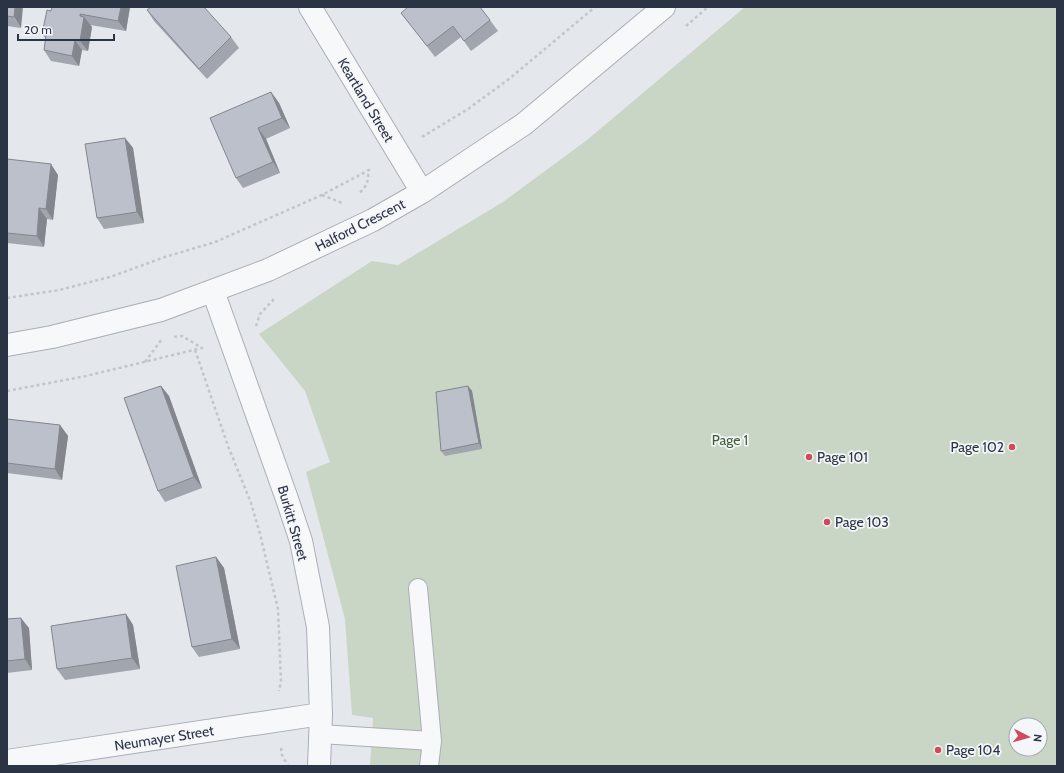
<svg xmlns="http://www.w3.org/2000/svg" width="1064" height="773" font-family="Cabin,sans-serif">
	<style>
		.green { fill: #c9d6c5; fill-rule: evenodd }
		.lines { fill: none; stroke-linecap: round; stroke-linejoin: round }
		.lane-casing { stroke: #a9aeb7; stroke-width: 20 }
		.street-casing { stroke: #a9aeb7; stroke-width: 24 }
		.path { stroke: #c2c5cb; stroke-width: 2.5; stroke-dasharray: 3 3; stroke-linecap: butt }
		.lane { stroke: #f7f8fa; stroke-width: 18 }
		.street { stroke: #f7f8fa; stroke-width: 22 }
		.wall { fill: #a1a5ae }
		.shaded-wall { fill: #83868d }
		.building { fill: #bbc0ca; stroke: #83868d }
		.poi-dot { fill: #d1495b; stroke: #f4f6f9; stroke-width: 1.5 }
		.labels { text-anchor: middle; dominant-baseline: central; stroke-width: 3.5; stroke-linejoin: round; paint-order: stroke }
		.street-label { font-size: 14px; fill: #2b3445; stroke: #f4f6f9 }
		.park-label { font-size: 14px; fill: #3f6138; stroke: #f4f6f9 }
		.poi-label { font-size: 14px; fill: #2b3445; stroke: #f4f6f9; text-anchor: start }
	</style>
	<rect width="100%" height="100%" fill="#e4e7ec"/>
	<path class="green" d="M 745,7 L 1057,7 L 1057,766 L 370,766 L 373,718 L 352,715 L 345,619 L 306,472 L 330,462 L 305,391 L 259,334 L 372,261 L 398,265 L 503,202 L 587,140 ZM 1016,725 L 1040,725 L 1040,749 L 1016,749 Z"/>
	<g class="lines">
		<defs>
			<path id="lane" d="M 418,588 L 432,741 L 429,766
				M 320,734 L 432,741"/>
			<path id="street" d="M 310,7 L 422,192
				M 213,291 L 287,499 L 301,541 L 318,627 L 321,714 L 319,766
				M 7,345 L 52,337 L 161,310 L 268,270 L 373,220 L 422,192 L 524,124 L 664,7
				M 7,761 L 321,714"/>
		</defs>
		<use href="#lane" class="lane-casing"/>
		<use href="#street" class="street-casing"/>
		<path class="path" d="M 686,26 L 708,7
			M 422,137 L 468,109 L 509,79 L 595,7
			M 322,195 L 342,203
			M 7,298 L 59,290 L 110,277 L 165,257 L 215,242 L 322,195 L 369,170 L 367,184 L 359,194
			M 256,326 L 260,314 L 274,299
			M 195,350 L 228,446 L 251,503 L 260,534 L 278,609 L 281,682 L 279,691
			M 145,362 L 162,339
			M 7,391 L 86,376 L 202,348 L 182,336 L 173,337
			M 281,748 L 282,755 L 288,766"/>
		<use href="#lane" class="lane"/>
		<use href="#street" class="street"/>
	</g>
	<path class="wall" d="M 7,7 L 21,28 L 7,26 Z
		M 130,7 L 126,31 L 90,25 L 92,27 L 88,51 L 82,50 L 79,66 L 51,61 L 44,50 L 46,39 L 42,34 L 51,11 Z
		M 147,10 L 231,37 L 239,48 L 207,79 L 154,21 Z
		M 401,13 L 490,20 L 498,31 L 471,51 L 461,37 L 435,57 L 409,23 Z
		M 271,92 L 279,103 L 290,128 L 266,139 L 280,173 L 243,188 L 236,178 Z
		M 125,138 L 133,148 L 144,223 L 104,229 L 97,218 Z
		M 7,159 L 58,175 L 53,220 L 47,219 L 44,247 L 7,243 Z
		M 161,386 L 169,396 L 202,488 L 165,502 L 158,491 Z
		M 468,386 L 472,391 L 482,449 L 445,456 L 441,451 Z
		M 7,419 L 60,425 L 68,436 L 62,480 L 7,473 Z
		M 216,557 L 224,568 L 240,649 L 199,657 L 192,647 Z
		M 126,614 L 133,625 L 140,669 L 65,680 L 57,669 Z
		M 7,619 L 29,628 L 32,670 L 7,673 Z"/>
	<path class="shaded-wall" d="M 15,7 L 23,7 L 21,28 L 14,17 Z
		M 121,7 L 130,7 L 126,31 L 118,21 Z
		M 80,14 L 84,19 L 84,17 L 92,27 L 88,51 L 80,41 Z
		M 75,40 L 82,50 L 79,66 L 72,56 Z
		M 271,92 L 279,103 L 290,128 L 282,118 Z
		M 258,128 L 266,139 L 280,173 L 273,162 Z
		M 125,138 L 133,148 L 144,223 L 137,212 Z
		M 51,164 L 58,175 L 53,220 L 46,209 Z
		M 39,208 L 47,219 L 44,247 L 37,236 Z
		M 161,386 L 169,396 L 202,488 L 194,477 Z
		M 468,386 L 472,391 L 482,449 L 479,443 Z
		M 60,425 L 68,436 L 62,480 L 55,469 Z
		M 216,557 L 224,568 L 240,649 L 232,639 Z
		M 126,614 L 133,625 L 140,669 L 132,658 Z
		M 21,618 L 29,628 L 32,670 L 25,659 Z"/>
	<path class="building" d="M 7,7 L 15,7 L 14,17 L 7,16 Z
		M 52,7 L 121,7 L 118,21 L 80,14 L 80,16 L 84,17 L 80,41 L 75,40 L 72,56 L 44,50 L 46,35 L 42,34 L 47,10 L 51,11 Z
		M 151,7 L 204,7 L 231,37 L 199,69 L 147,10 Z
		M 408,7 L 480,7 L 490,20 L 464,41 L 453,26 L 427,46 L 401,13 Z
		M 271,92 L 282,118 L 258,128 L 273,162 L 236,178 L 210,118 Z
		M 125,138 L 137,212 L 97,218 L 85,144 Z
		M 7,159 L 51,164 L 46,209 L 39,208 L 37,236 L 7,233 Z
		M 161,386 L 194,477 L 158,491 L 124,398 Z
		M 468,386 L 479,443 L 441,451 L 436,392 Z
		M 7,419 L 60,425 L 55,469 L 7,463 Z
		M 216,557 L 232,639 L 192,647 L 176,566 Z
		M 126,614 L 132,658 L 57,669 L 51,626 Z
		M 21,618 L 25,659 L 7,661 L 7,619 Z"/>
	<g class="poi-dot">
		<circle cx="1012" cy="447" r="4"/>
		<circle cx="809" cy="457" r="4"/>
		<circle cx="827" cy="522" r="4"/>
		<circle cx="938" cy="750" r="4"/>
	</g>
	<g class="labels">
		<g class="street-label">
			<text transform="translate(366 100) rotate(59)">Keartland Street</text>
			<text transform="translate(360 225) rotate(-27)">Halford Crescent</text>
			<text transform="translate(293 523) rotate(74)">Burkitt Street</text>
			<text transform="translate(164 738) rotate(-9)">Neumayer Street</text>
		</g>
		<g class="park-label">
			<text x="730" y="440">Page 1</text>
		</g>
		<g class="poi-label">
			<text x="1004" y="447" text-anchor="end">Page 102</text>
			<text x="817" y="457">Page 101</text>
			<text x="835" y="522">Page 103</text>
			<text x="946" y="750">Page 104</text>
		</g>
	</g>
	<rect width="1064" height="773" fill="none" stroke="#2b3445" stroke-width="16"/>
	<g transform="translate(1028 737) rotate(96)"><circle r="19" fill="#f4f6f9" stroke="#a4a8b1"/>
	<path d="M0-3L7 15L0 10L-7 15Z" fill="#d1495b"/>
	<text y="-6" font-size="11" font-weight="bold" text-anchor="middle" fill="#2b3445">N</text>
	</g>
	<path d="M18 34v6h96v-6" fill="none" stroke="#2b3445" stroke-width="2"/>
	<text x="24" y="34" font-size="12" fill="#2b3445" stroke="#f4f6f9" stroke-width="3" paint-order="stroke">20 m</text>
</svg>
